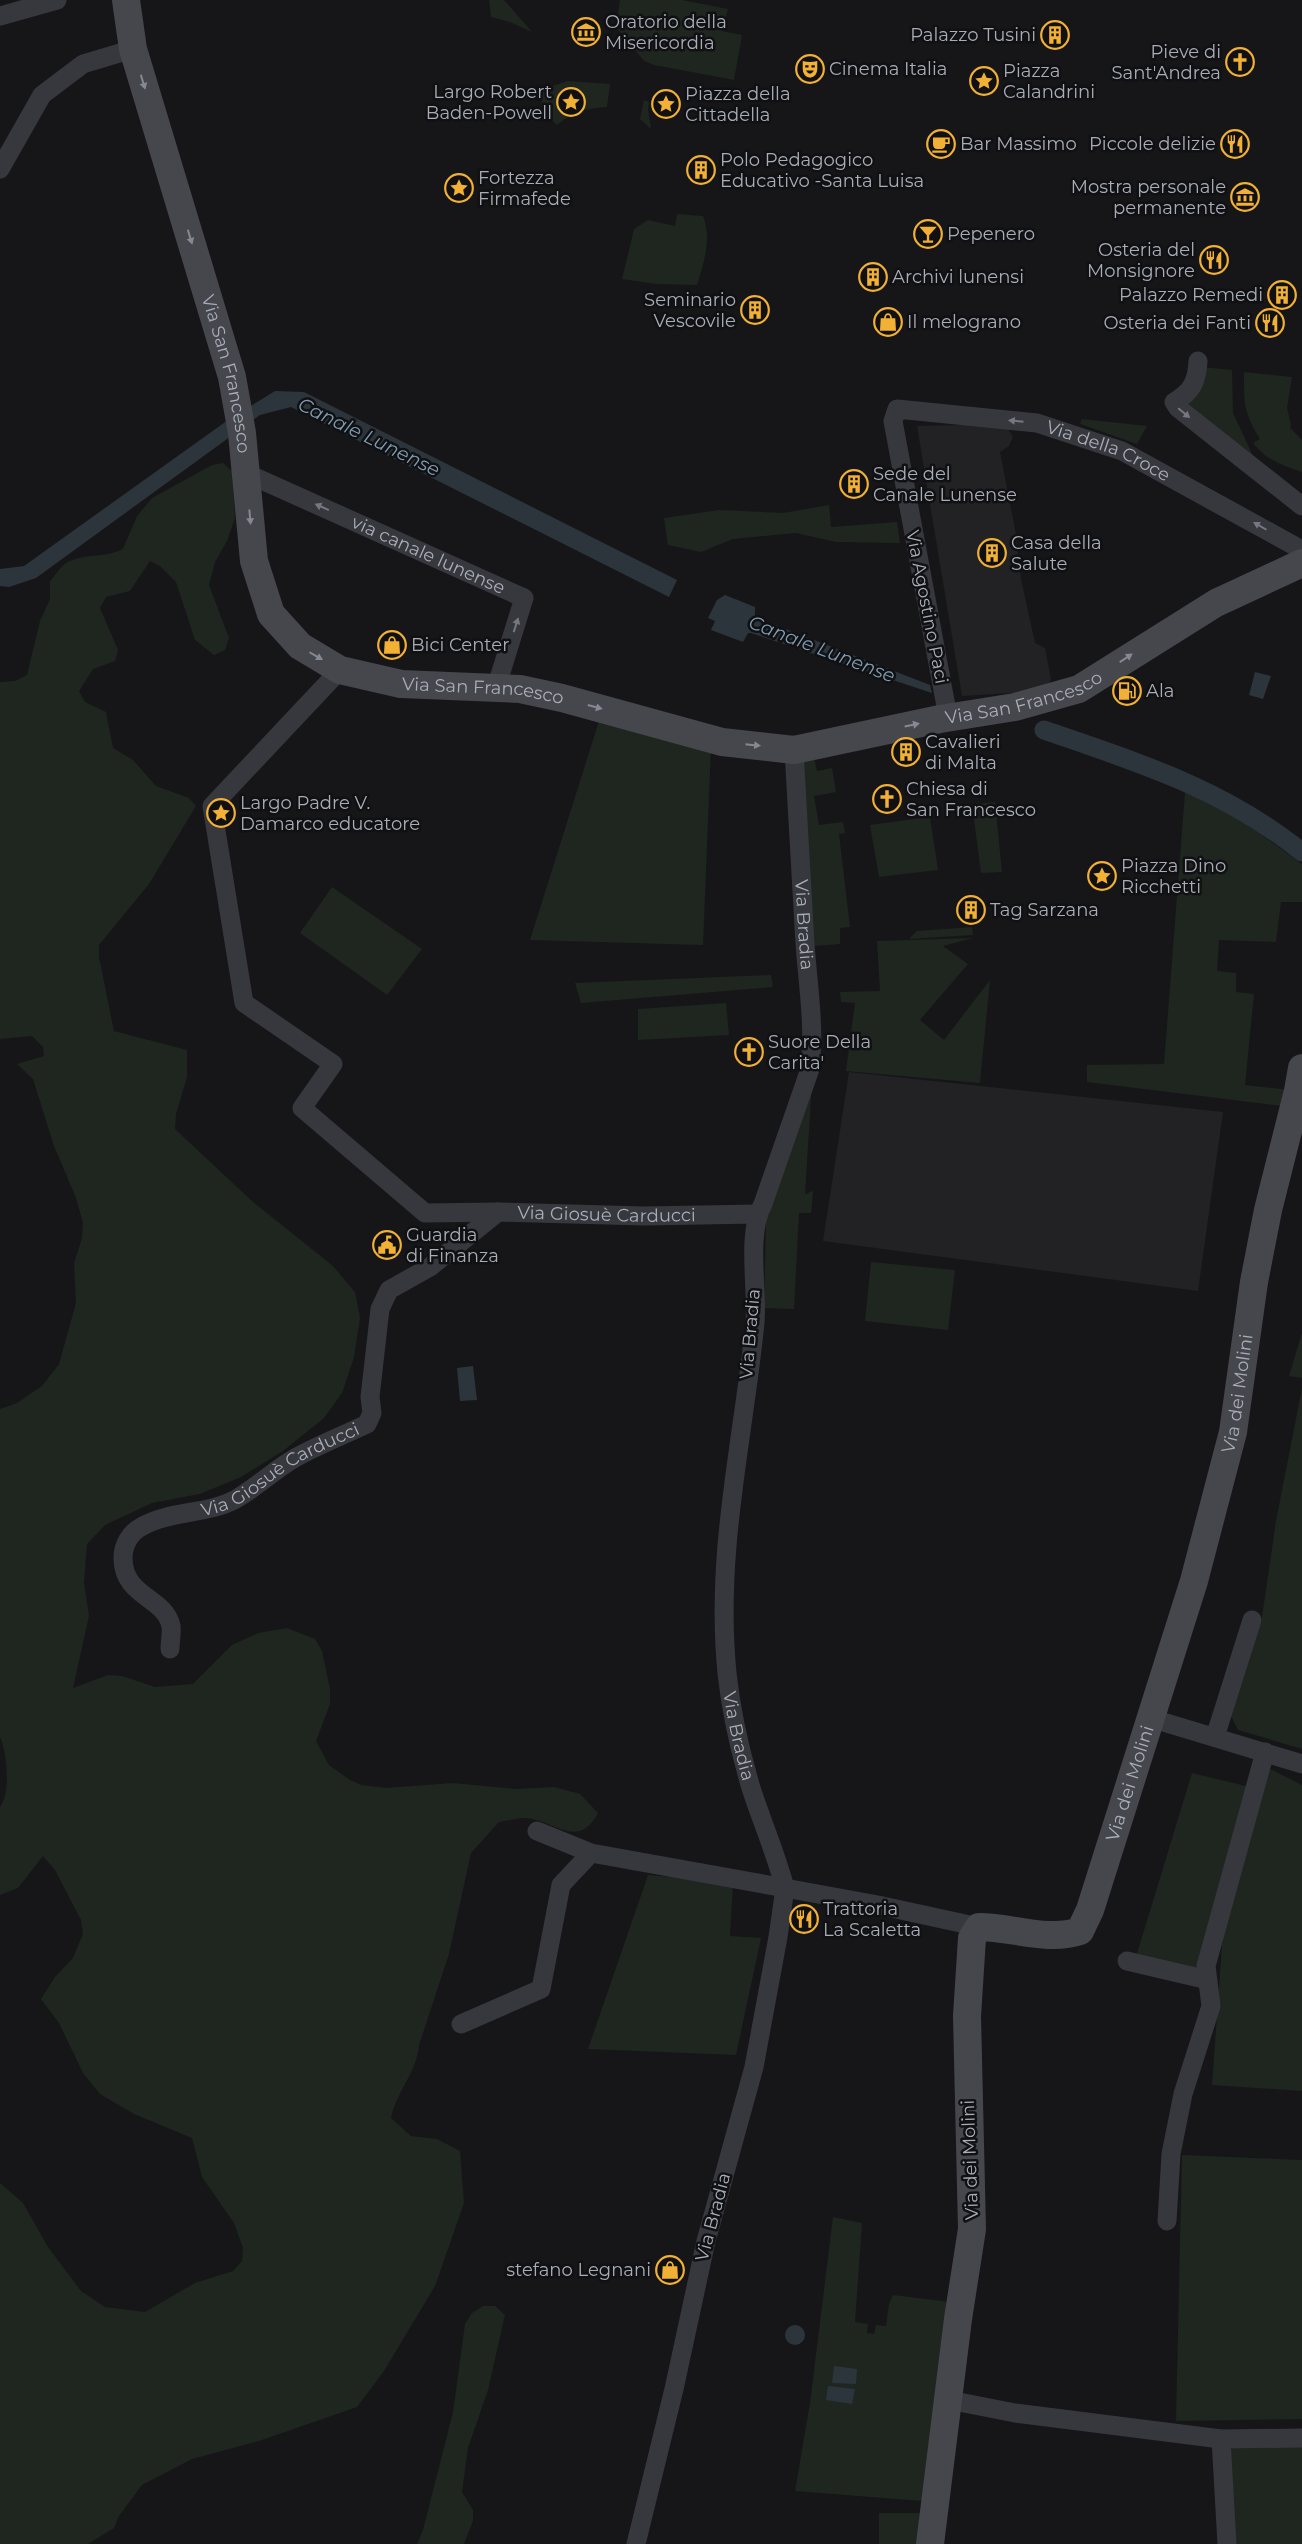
<svg xmlns="http://www.w3.org/2000/svg" width="1302" height="2544" font-family="Montserrat,sans-serif">
	<style>
		.built { fill: #222225 }
		.green { fill: #1e261f }
		.water { fill: #2c353c }
		.lines { fill: none; stroke-linecap: round; stroke-linejoin: round }
		.canal { stroke: #2c353c; stroke-width: 19 }
		.street { stroke: #37383d; stroke-width: 19 }
		.secondary { stroke: #45474d; stroke-width: 28 }
		.oneway { fill: #858993 }
		.oneway2 { fill: #757881 }
		.labels { text-anchor: middle; dominant-baseline: central; stroke-width: 5; stroke-linejoin: round; paint-order: stroke }
		.poi-label { font-size: 18px; fill: #a8adb8; stroke: #111113; text-anchor: start }
		.street-label { font-size: 18px; fill: #a8adb8; stroke: #111113 }
		.water-label { font-size: 19px; font-style: italic; fill: #7f9bb3; stroke: #111113 }
	</style>
	<rect width="100%" height="100%" fill="#161618"/>
	<path class="built" d="M 1005,424 L 1013,437 L 1009,446 L 1000,452 L 1015,529 L 1021,579 L 1035,643 L 1045,648 L 1051,679 L 1049,684 L 1025,692 L 962,696 L 917,426 Z
		M 849,1072 L 1223,1112 L 1198,1291 L 823,1241 Z"/>
	<path class="green" d="M 489,0 L 504,0 L 532,32 L 510,22 L 491,17 Z
		M 620,0 L 682,0 L 728,9 L 722,31 L 742,35 L 734,80 L 654,65 L 644,61 L 616,27 Z
		M 568,81 L 610,84 L 607,107 C 588,108 572,112 557,125 L 541,110 L 543,89 Z
		M 644,100 L 649,102 L 648,109 L 651,129 L 640,119 Z
		M 677,214 L 703,216 C 712,238 704,263 697,285 L 656,284 L 622,279 L 634,229 L 648,220 L 675,226 Z
		M 1202,367 L 1232,370 L 1233,413 L 1254,458 L 1184,401 Z
		M 1244,372 L 1292,377 L 1287,408 L 1291,425 L 1290,428 L 1302,440 L 1302,472 C 1282,466 1265,459 1253,443 L 1260,439 C 1243,411 1244,404 1244,372 Z
		M 1082,419 L 1147,426 L 1137,444 L 1080,424 Z
		M 223,463 L 232,471 L 235,518 L 227,541 L 215,562 L 209,585 L 229,638 L 225,650 L 214,655 L 195,640 L 176,582 L 160,566 L 150,561 L 130,591 L 106,597 L 100,608 L 118,650 L 115,661 L 93,669 L 79,691 L 85,702 L 106,712 L 113,748 L 133,760 L 156,786 L 189,798 L 196,806 L 149,884 L 99,945 L 99,957 L 114,1031 L 187,1050 L 187,1077 L 176,1114 L 175,1129 L 253,1202 L 333,1266 L 355,1292 L 360,1318 L 354,1357 L 342,1393 L 324,1418 L 283,1451 L 241,1477 L 200,1494 L 152,1503 L 105,1525 L 87,1544 L 84,1583 L 89,1616 L 73,1688 L 108,1675 L 122,1676 L 155,1687 L 193,1684 L 232,1645 L 258,1633 L 287,1628 L 315,1639 L 322,1651 L 330,1689 L 330,1704 L 316,1741 L 329,1765 L 350,1780 L 361,1785 L 386,1788 L 453,1783 L 516,1789 L 554,1787 L 580,1794 L 598,1813 C 578,1851 554,1820 526,1818 C 517,1818 507,1821 499,1822 L 471,1853 L 449,1954 L 419,2045 C 417,2072 396,2092 391,2118 L 411,2136 L 437,2139 L 460,2151 L 464,2203 L 435,2286 L 384,2371 L 357,2407 L 262,2440 L 192,2459 L 142,2485 L 119,2516 L 114,2528 L 88,2544 L 0,2544 L 0,2183 L 23,2203 L 48,2247 L 81,2291 L 105,2307 L 145,2312 L 195,2283 L 233,2271 L 242,2261 L 243,2248 L 234,2223 L 202,2177 L 192,2138 L 134,2114 L 100,2094 L 83,2073 L 59,2023 L 41,1999 L 55,1977 L 73,1958 L 83,1934 L 81,1920 L 55,1870 L 43,1856 L 18,1888 L 0,1895 L 0,1807 C 11,1793 7,1752 0,1737 L 0,1409 L 17,1403 L 42,1386 L 59,1364 L 76,1303 L 74,1263 L 82,1238 L 83,1223 L 76,1198 L 54,1146 L 33,1079 L 17,1064 L 44,1056 L 43,1047 L 32,1036 L 0,1039 L 0,682 L 15,681 L 27,675 L 40,621 L 50,599 L 50,581 C 55,576 60,567 66,563 C 83,553 106,558 123,549 L 137,516 L 152,498 L 212,465 Z
		M 829,505 L 831,527 L 897,522 L 900,543 L 836,542 L 796,533 L 733,539 L 701,552 L 668,545 L 664,518 L 719,510 L 783,513 Z
		M 599,721 L 711,747 L 703,945 L 530,940 Z
		M 802,752 L 814,757 L 817,771 L 832,768 L 836,792 L 814,796 L 819,825 L 843,822 L 845,833 L 839,834 L 850,927 L 840,928 L 840,944 L 813,946 Z
		M 1185,792 L 1237,817 L 1302,864 L 1302,902 L 1281,902 L 1276,942 L 1219,940 L 1217,971 L 1236,973 L 1236,992 L 1254,994 L 1245,1085 L 1289,1090 L 1283,1106 L 1087,1082 L 1087,1065 L 1164,1064 Z
		M 995,802 L 1002,872 L 981,873 L 972,804 Z
		M 930,817 L 938,870 L 879,877 L 870,825 Z
		M 332,887 L 422,949 L 387,995 L 300,933 Z
		M 972,927 L 973,935 L 909,939 L 917,931 Z
		M 973,938 L 943,946 L 968,964 L 920,1020 L 944,1040 L 990,980 L 980,1083 L 846,1071 L 855,1003 L 841,1002 L 840,992 L 880,991 L 877,941 Z
		M 771,975 L 773,987 L 581,1003 L 575,983 Z
		M 726,1003 L 729,1035 L 638,1040 L 638,1009 Z
		M 812,1082 L 805,1194 L 813,1191 L 811,1213 L 799,1213 L 794,1309 L 764,1308 L 766,1221 Z
		M 871,1262 L 955,1270 L 948,1330 L 865,1321 Z
		M 1302,1333 L 1302,1378 L 1289,1376 Z
		M 1302,1388 L 1302,1749 L 1238,1730 L 1230,1714 L 1262,1617 L 1276,1521 Z
		M 1268,1768 L 1302,1785 L 1302,2091 L 1212,2085 L 1224,1917 Z
		M 1192,1773 L 1250,1787 L 1199,1969 L 1135,1960 Z
		M 648,1875 L 733,1882 L 730,1936 L 761,1938 L 736,2055 L 588,2049 Z
		M 1182,2155 L 1302,2160 L 1302,2419 L 1176,2421 Z
		M 833,2217 L 862,2223 L 855,2322 L 868,2324 L 867,2333 L 874,2334 L 876,2325 L 886,2326 L 889,2304 L 893,2295 L 950,2302 L 922,2501 L 795,2491 L 810,2403 Z
		M 483,2306 L 495,2306 L 505,2315 L 488,2390 L 468,2448 L 462,2492 L 473,2510 L 473,2521 L 464,2544 L 417,2544 L 423,2530 L 453,2412 L 465,2324 L 472,2313 Z
		M 1302,2445 L 1302,2544 L 1232,2544 L 1226,2446 Z
		M 879,2513 L 920,2513 L 917,2544 L 879,2544 Z"/>
	<path class="water" d="M 275,391 L 304,392 L 677,580 L 669,597 L 291,407 L 260,415 L 36,578 L 9,587 L 0,586 L 0,569 L 24,566 L 228,420 Z
		M 725,595 L 755,607 L 755,617 L 930,685 L 932,693 L 751,633 L 748,633 L 743,642 L 711,630 L 715,621 L 708,618 L 717,600 Z
		M 1255,672 L 1271,676 L 1263,699 L 1249,695 Z
		M 473,1366 L 477,1400 L 460,1401 L 457,1368 Z
		M785 2335a10 10 0 1 1 20 0a10 10 0 1 1-20 0Z
		M 834,2366 L 857,2369 L 856,2384 L 832,2383 Z
		M 828,2386 L 855,2389 L 852,2404 L 826,2400 Z"/>
	<g class="lines">
		<path class="canal" d="M 1044,730 C 1139,763 1222,788 1302,852"/>
		<g class="street">
			<path d="M 0,16 L 57,0"/>
			<path d="M 0,169 L 42,95 L 83,64 L 133,49"/>
			<path d="M 1198,361 C 1197,381 1192,392 1174,402 L 1178,408 L 1302,506"/>
			<path id="s1" d="M 246,473 L 524,598 L 496,688"/>
			<path d="M 340,670 L 212,806 L 244,1003 L 333,1064 L 302,1108 L 425,1213 L 498,1212"/>
			<path id="s2" d="M 948,717 L 893,421 L 897,409 L 1037,423 L 1122,451 L 1302,550"/>
			<path id="s3" d="M 794,750 C 798,814 801,879 805,944 C 808,986 815,1027 810,1069 L 763,1204 C 746,1234 758,1289 755,1323 C 743,1442 715,1552 727,1673 C 731,1711 740,1751 751,1788 C 762,1822 776,1854 785,1888 L 878,1905 L 979,1927"/>
			<path id="s4" d="M 170,1649 C 170,1642 172,1633 171,1626 C 165,1597 123,1597 123,1558 C 123,1545 130,1533 141,1527 C 170,1510 207,1515 236,1499 C 257,1487 274,1470 295,1458 C 318,1445 344,1435 367,1424 L 372,1413 L 370,1397 L 380,1309 L 389,1290 L 430,1267 L 498,1212 L 644,1216 L 757,1214"/>
			<path d="M 1150,1718 L 1302,1764"/>
			<path d="M 1215,1737 L 1252,1620"/>
			<path d="M 537,1831 L 591,1853 L 785,1888 L 778,1937 L 754,2067 L 706,2241 L 674,2389 L 636,2544"/>
			<path d="M 1127,1961 L 1208,1980"/>
			<path d="M 461,2024 L 541,1989 L 561,1885 L 591,1853"/>
			<path d="M 1167,2221 L 1171,2154 L 1183,2094 L 1211,2006 L 1206,1966 L 1265,1752"/>
			<path d="M 949,2400 L 1015,2413 L 1221,2439 L 1302,2438"/>
			<path d="M 1221,2439 L 1227,2544"/>
		</g>
		<g class="secondary">
			<path id="s5" d="M 126,0 L 133,49 L 232,377 L 242,433 L 254,561 L 271,614 L 300,646 L 340,670 L 401,684 L 520,689 L 562,698 L 722,742 L 794,750 L 940,719 L 1015,707 L 1079,689 L 1216,603 L 1302,563"/>
			<path id="s6" d="M 930,2544 L 958,2319 L 972,2229 L 967,2016 L 972,1938 L 979,1927 C 1012,1927 1048,1942 1080,1931 L 1090,1910 L 1194,1581 L 1233,1432 L 1254,1282 L 1268,1210 L 1298,1091 L 1302,1068"/>
		</g>
	</g>
	<defs><path id="oneway-solid" d="M-6-.8H1V-3.2L6.5 0L1 3.2V.8H-6Z" transform="scale(1.25)"/></defs>
	<g class="oneway">
		<use href="#oneway-solid" transform="translate(143 82) rotate(73)"/>
		<use href="#oneway-solid" transform="translate(190 237) rotate(73)"/>
		<use href="#oneway-solid" transform="translate(250 517) rotate(85)"/>
		<use href="#oneway-solid" transform="translate(316 656) rotate(30)"/>
		<use href="#oneway-solid" transform="translate(1126 658) rotate(-33)"/>
		<use href="#oneway-solid" transform="translate(595 707) rotate(15)"/>
		<use href="#oneway-solid" transform="translate(912 725) rotate(-12)"/>
		<use href="#oneway-solid" transform="translate(753 745) rotate(6)"/>
	</g>
	<g class="oneway2">
		<use href="#oneway-solid" transform="translate(1184 413) rotate(39)"/>
		<use href="#oneway-solid" transform="translate(1016 421) rotate(-174)"/>
		<use href="#oneway-solid" transform="translate(322 507) rotate(-156)"/>
		<use href="#oneway-solid" transform="translate(1260 526) rotate(-150)"/>
		<use href="#oneway-solid" transform="translate(516 625) rotate(-72)"/>
	</g>
	<defs>
		<symbol id="museum-ring" viewBox="-11 -11 22 22"><circle r="9.5" fill="#111113" stroke="#f2b134" stroke-width="1.5"/><path d="M0-6L6-3V-2H-6V-3ZM-5-1h2V3h-2ZM-1-1h2V3h-2ZM3-1h2V3H3ZM-6 4H6V6H-6Z" fill="#f2b134"/></symbol>
		<symbol id="building-ring" viewBox="-11 -11 22 22"><circle r="9.5" fill="#111113" stroke="#f2b134" stroke-width="1.5"/><path d="M-4-6H4V6H1V3H-1V6H-4ZM-2.5-4.3h1.7v1.8h-1.7ZM.8-4.3h1.7v1.8H.8ZM-2.5-1h1.7V.8h-1.7ZM.8-1h1.7V.8H.8Z" fill="#f2b134"/></symbol>
		<symbol id="church-ring" viewBox="-11 -11 22 22"><circle r="9.5" fill="#111113" stroke="#f2b134" stroke-width="1.5"/><path d="M-1.2-6h2.4v3.5h3.3v2.4h-3.3V6h-2.4V-.1h-3.3v-2.4h3.3Z" fill="#f2b134"/></symbol>
		<symbol id="theatre-ring" viewBox="-11 -11 22 22"><circle r="9.5" fill="#111113" stroke="#f2b134" stroke-width="1.5"/><path d="M-5-5.5Q0-4 5-5.5V0Q5 5 0 6Q-5 5-5 0ZM-3.3-2.5H-1v1.5H-3.3ZM1-2.5H3.3v1.5H1ZM-2.8 1Q0 5.5 2.8 1Z" fill="#f2b134"/></symbol>
		<symbol id="sight-ring" viewBox="-11 -11 22 22"><circle r="9.5" fill="#111113" stroke="#f2b134" stroke-width="1.5"/><path d="M0-6L1.8-2.2L6-1.7L2.9 1.2L3.7 5.4L0 3.3L-3.7 5.4L-2.9 1.2L-6-1.7L-1.8-2.2Z" fill="#f2b134"/></symbol>
		<symbol id="cafe-ring" viewBox="-11 -11 22 22"><circle r="9.5" fill="#111113" stroke="#f2b134" stroke-width="1.5"/><path d="M-5.5-4.5H6V0H3Q3 3.5 0 3.5H-2.5Q-5.5 3.5-5.5 0ZM3-3.2v2h1.7v-2ZM-6 4.5H4V6H-6Z" fill="#f2b134"/></symbol>
		<symbol id="restaurant-ring" viewBox="-11 -11 22 22"><circle r="9.5" fill="#111113" stroke="#f2b134" stroke-width="1.5"/><path d="M-5-6h1v4h1v-4h1v4h1v-4h1v5L-1.5 .5V6h-2V.5L-5-1ZM5-6V6H3V1.5H1.5Q1.5-4 5-6Z" fill="#f2b134"/></symbol>
		<symbol id="bar-ring" viewBox="-11 -11 22 22"><circle r="9.5" fill="#111113" stroke="#f2b134" stroke-width="1.5"/><path d="M-6-5H6L.8 .8V4.5H3.5V6h-7V4.5H-.8V.8Z" fill="#f2b134"/></symbol>
		<symbol id="shop-ring" viewBox="-11 -11 22 22"><circle r="9.5" fill="#111113" stroke="#f2b134" stroke-width="1.5"/><path d="M-5-2.5h2.3a2.7 3.5 0 0 1 5.4 0H5L5.5 6h-11ZM-1.5-2.5h3a1.5 2.3 0 0 0-3 0Z" fill="#f2b134"/></symbol>
		<symbol id="fuel-ring" viewBox="-11 -11 22 22"><circle r="9.5" fill="#111113" stroke="#f2b134" stroke-width="1.5"/><path d="M-5.5-6h7V0h2V4h1.3V-2.5L3-4.5l.8-.8L6-3V5H2.5V1h-1V6h-7ZM-4.2-4.7v3.2H.2V-4.7Z" fill="#f2b134"/></symbol>
		<symbol id="civic-ring" viewBox="-11 -11 22 22"><circle r="9.5" fill="#111113" stroke="#f2b134" stroke-width="1.5"/><path d="M-.6-6.5H3V-4.5H.6V-3L4-1V1h2V6H-6V1h2V-1L-.6-3ZM-1.2 2.5V6h2.4V2.5Z" fill="#f2b134"/></symbol>
	</defs>
	<g fill-rule="evenodd">
		<use href="#museum-ring" x="570" y="16" width="32" height="32"/>
		<use href="#building-ring" x="1039" y="19" width="32" height="32"/>
		<use href="#church-ring" x="1224" y="46" width="32" height="32"/>
		<use href="#theatre-ring" x="794" y="53" width="32" height="32"/>
		<use href="#sight-ring" x="968" y="65" width="32" height="32"/>
		<use href="#sight-ring" x="555" y="86" width="32" height="32"/>
		<use href="#sight-ring" x="650" y="88" width="32" height="32"/>
		<use href="#cafe-ring" x="925" y="128" width="32" height="32"/>
		<use href="#restaurant-ring" x="1219" y="128" width="32" height="32"/>
		<use href="#building-ring" x="685" y="154" width="32" height="32"/>
		<use href="#sight-ring" x="443" y="172" width="32" height="32"/>
		<use href="#museum-ring" x="1229" y="181" width="32" height="32"/>
		<use href="#bar-ring" x="912" y="218" width="32" height="32"/>
		<use href="#restaurant-ring" x="1198" y="244" width="32" height="32"/>
		<use href="#building-ring" x="857" y="261" width="32" height="32"/>
		<use href="#building-ring" x="1266" y="279" width="32" height="32"/>
		<use href="#building-ring" x="739" y="294" width="32" height="32"/>
		<use href="#shop-ring" x="872" y="306" width="32" height="32"/>
		<use href="#restaurant-ring" x="1254" y="307" width="32" height="32"/>
		<use href="#building-ring" x="838" y="468" width="32" height="32"/>
		<use href="#building-ring" x="976" y="537" width="32" height="32"/>
		<use href="#shop-ring" x="376" y="629" width="32" height="32"/>
		<use href="#fuel-ring" x="1111" y="675" width="32" height="32"/>
		<use href="#building-ring" x="890" y="736" width="32" height="32"/>
		<use href="#church-ring" x="871" y="783" width="32" height="32"/>
		<use href="#sight-ring" x="205" y="797" width="32" height="32"/>
		<use href="#sight-ring" x="1086" y="860" width="32" height="32"/>
		<use href="#building-ring" x="955" y="894" width="32" height="32"/>
		<use href="#church-ring" x="733" y="1036" width="32" height="32"/>
		<use href="#civic-ring" x="371" y="1229" width="32" height="32"/>
		<use href="#restaurant-ring" x="788" y="1903" width="32" height="32"/>
		<use href="#shop-ring" x="654" y="2254" width="32" height="32"/>
	</g>
	<g class="labels">
		<g class="poi-label">
			<text x="605" y="22">Oratorio della<tspan x="605" dy="21">Misericordia</tspan></text>
			<text x="1036" y="35" text-anchor="end">Palazzo Tusini</text>
			<text x="1221" y="52" text-anchor="end">Pieve di<tspan x="1221" dy="21">Sant'Andrea</tspan></text>
			<text x="829" y="69">Cinema Italia</text>
			<text x="1003" y="71">Piazza<tspan x="1003" dy="21">Calandrini</tspan></text>
			<text x="552" y="92" text-anchor="end">Largo Robert<tspan x="552" dy="21">Baden-Powell</tspan></text>
			<text x="685" y="94">Piazza della<tspan x="685" dy="21">Cittadella</tspan></text>
			<text x="960" y="144">Bar Massimo</text>
			<text x="1216" y="144" text-anchor="end">Piccole delizie</text>
			<text x="720" y="160">Polo Pedagogico<tspan x="720" dy="21">Educativo -Santa Luisa</tspan></text>
			<text x="478" y="178">Fortezza<tspan x="478" dy="21">Firmafede</tspan></text>
			<text x="1226" y="187" text-anchor="end">Mostra personale<tspan x="1226" dy="21">permanente</tspan></text>
			<text x="947" y="234">Pepenero</text>
			<text x="1195" y="250" text-anchor="end">Osteria del<tspan x="1195" dy="21">Monsignore</tspan></text>
			<text x="892" y="277">Archivi lunensi</text>
			<text x="1263" y="295" text-anchor="end">Palazzo Remedi</text>
			<text x="736" y="300" text-anchor="end">Seminario<tspan x="736" dy="21">Vescovile</tspan></text>
			<text x="907" y="322">Il melograno</text>
			<text x="1251" y="323" text-anchor="end">Osteria dei Fanti</text>
			<text x="873" y="474">Sede del<tspan x="873" dy="21">Canale Lunense</tspan></text>
			<text x="1011" y="543">Casa della<tspan x="1011" dy="21">Salute</tspan></text>
			<text x="411" y="645">Bici Center</text>
			<text x="1146" y="691">Ala</text>
			<text x="925" y="742">Cavalieri<tspan x="925" dy="21">di Malta</tspan></text>
			<text x="906" y="789">Chiesa di<tspan x="906" dy="21">San Francesco</tspan></text>
			<text x="240" y="803">Largo Padre V.<tspan x="240" dy="21">Damarco educatore</tspan></text>
			<text x="1121" y="866">Piazza Dino<tspan x="1121" dy="21">Ricchetti</tspan></text>
			<text x="990" y="910">Tag Sarzana</text>
			<text x="768" y="1042">Suore Della<tspan x="768" dy="21">Carita'</tspan></text>
			<text x="406" y="1235">Guardia<tspan x="406" dy="21">di Finanza</tspan></text>
			<text x="823" y="1909">Trattoria<tspan x="823" dy="21">La Scaletta</tspan></text>
			<text x="651" y="2270" text-anchor="end">stefano Legnani</text>
		</g>
		<g class="street-label">
			<text stroke="none"><textPath href="#s5" startOffset="388">Via San Francesco</textPath></text>
			<text stroke="none"><textPath href="#s2" startOffset="531">Via della Croce</textPath></text>
			<text stroke="none"><textPath href="#s1" startOffset="200">via canale lunense</textPath></text>
			<text transform="translate(927 607) rotate(79)">Via Agostino Paci</text>
			<text stroke="none"><textPath href="#s5" startOffset="868">Via San Francesco</textPath></text>
			<text stroke="none"><textPath href="#s5" startOffset="1422">Via San Francesco</textPath></text>
			<text stroke="none"><textPath href="#s3" startOffset="175">Via Bradia</textPath></text>
			<text stroke="none"><textPath href="#s4" startOffset="779">Via Giosuè Carducci</textPath></text>
			<text transform="translate(750 1334) rotate(-85)">Via Bradia</text>
			<text stroke="none"><textPath href="#s6" startOffset="1285">Via dei Molini</textPath></text>
			<text stroke="none"><textPath href="#s4" startOffset="299">Via Giosuè Carducci</textPath></text>
			<text stroke="none"><textPath href="#s3" startOffset="999">Via Bradia</textPath></text>
			<text stroke="none"><textPath href="#s6" startOffset="880">Via dei Molini</textPath></text>
			<text transform="translate(970 2160) rotate(-92)">Via dei Molini</text>
			<text transform="translate(713 2217) rotate(-75)">Via Bradia</text>
		</g>
		<g class="water-label">
			<text transform="translate(369 437) rotate(26)">Canale Lunense</text>
			<text transform="translate(822 649) rotate(21)">Canale Lunense</text>
		</g>
	</g>
</svg>
